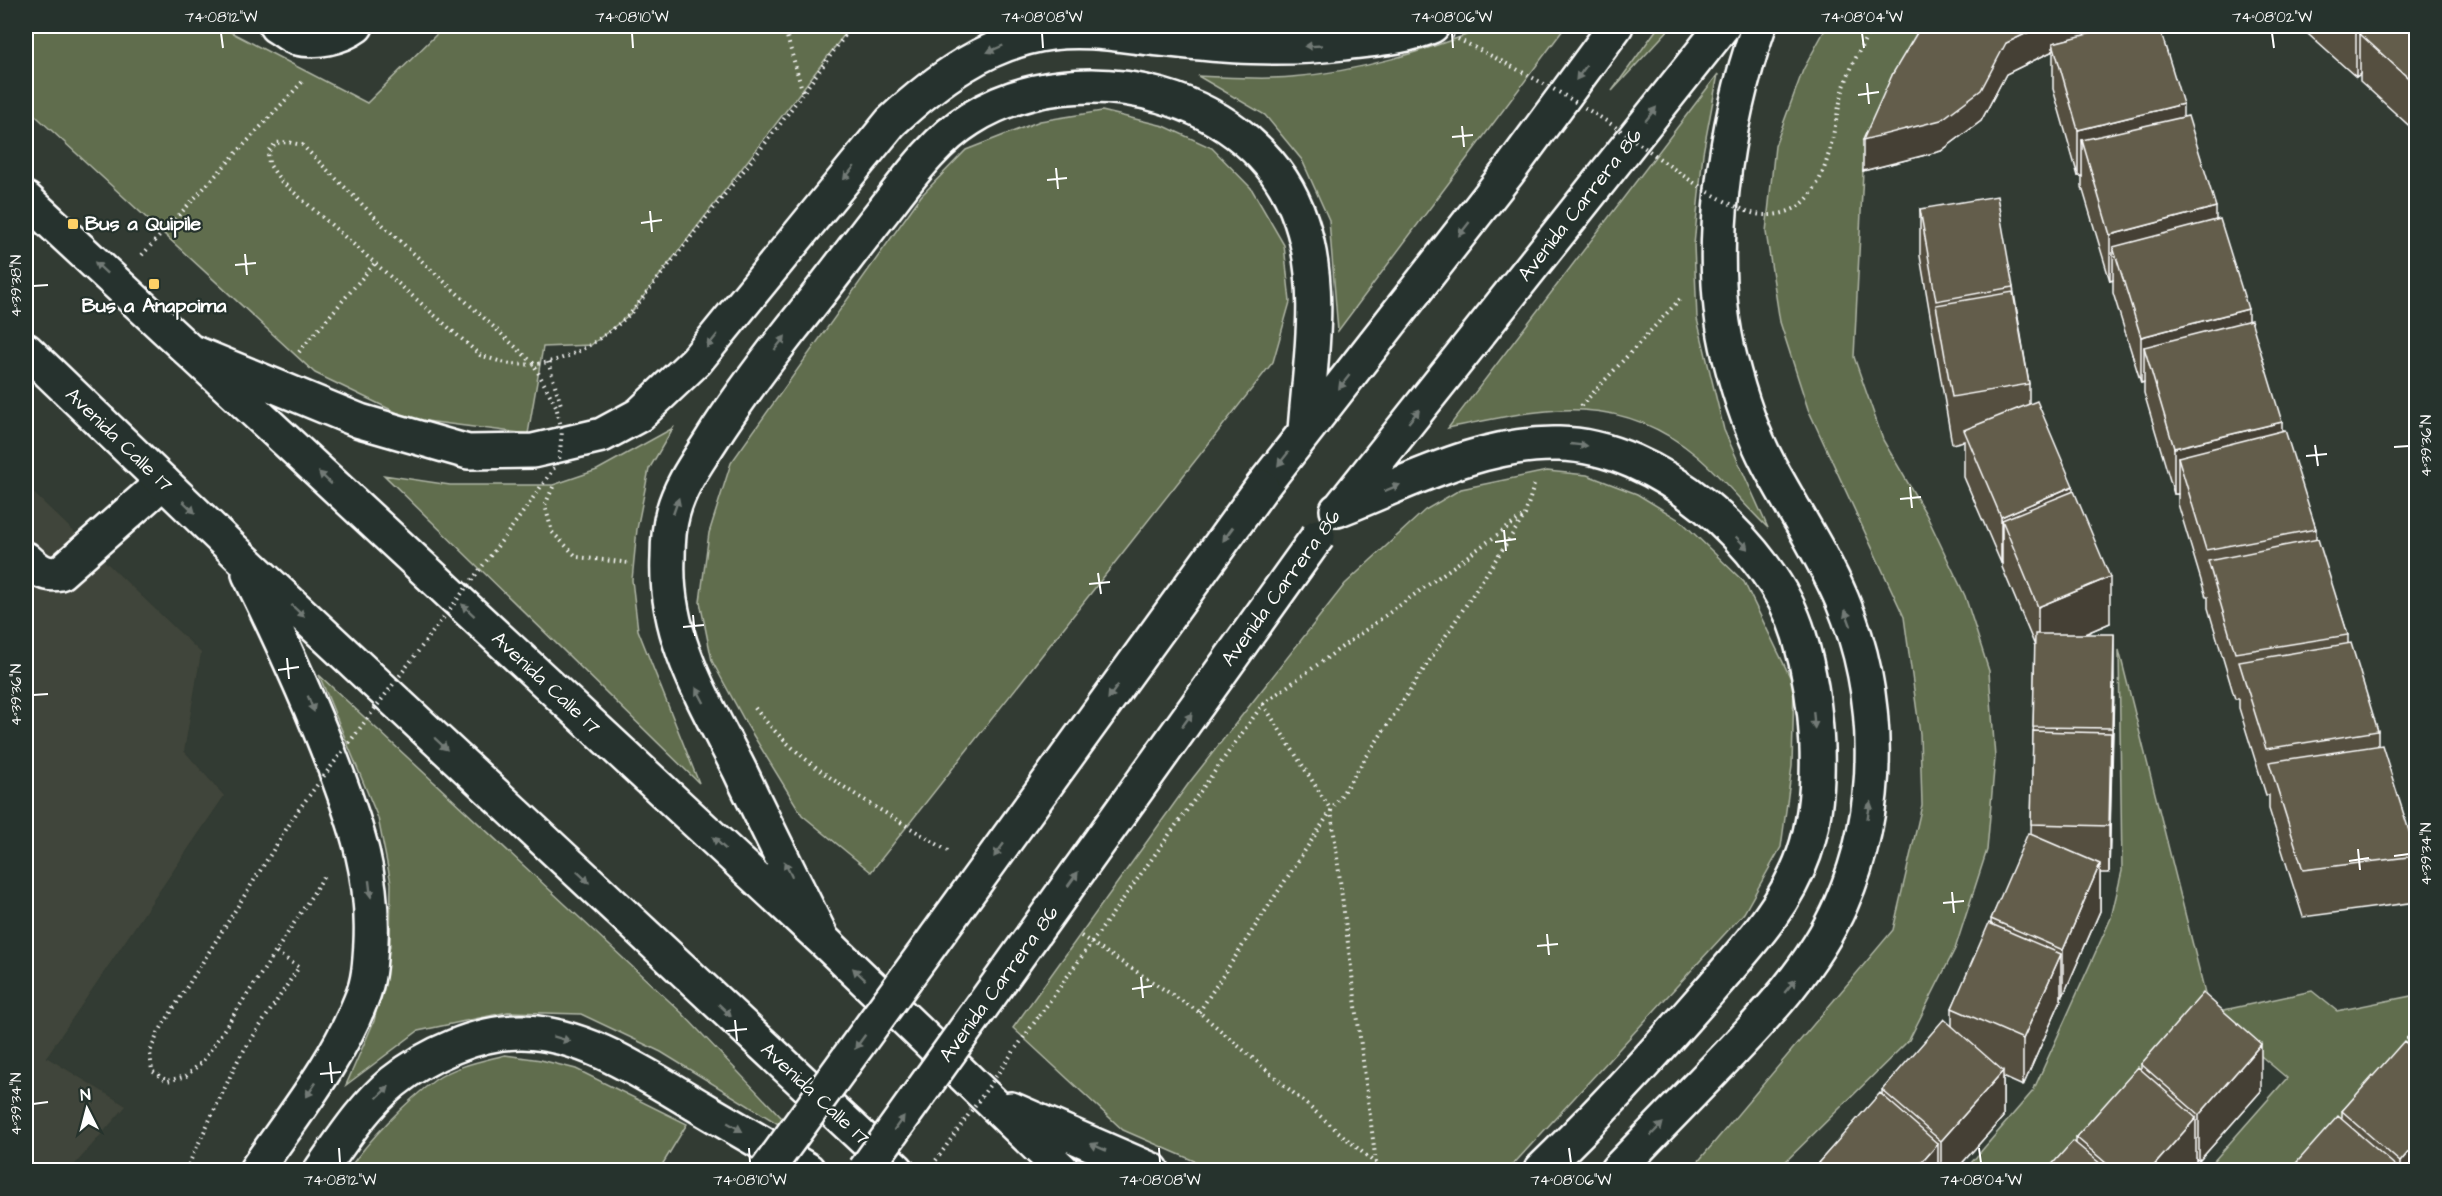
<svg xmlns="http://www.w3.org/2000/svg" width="2442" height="1196" font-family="'Architects Daughter',sans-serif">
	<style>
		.built { fill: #41453a }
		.green { fill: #606d4e; stroke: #b0b6a6; stroke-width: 1.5 }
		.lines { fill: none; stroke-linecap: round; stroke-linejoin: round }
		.minor-casing { stroke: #fff; stroke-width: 38 }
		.major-casing { stroke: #fff; stroke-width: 38 }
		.path { stroke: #fff; stroke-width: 4; stroke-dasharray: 1.5 4.5; stroke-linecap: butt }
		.minor { stroke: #26332d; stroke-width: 33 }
		.major { stroke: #26332d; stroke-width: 33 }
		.major-bridge-casing { stroke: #fff; stroke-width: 38; stroke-linecap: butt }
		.path-bridge { stroke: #fff; stroke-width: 4; stroke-dasharray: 1.5 4.5; stroke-linecap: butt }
		.major-bridge { stroke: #26332d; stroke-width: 33 }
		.wall { fill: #555040; stroke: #fff; stroke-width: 1.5 }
		.shaded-wall { fill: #454134; stroke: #fff; stroke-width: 1.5 }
		.building { fill: #635d4b; stroke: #fff; stroke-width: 1.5 }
		.oneway { fill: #727a76 }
		.ticks { fill: none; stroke: #fff; stroke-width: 2 }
		.poi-dot { fill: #ffd166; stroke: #26332d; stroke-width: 2 }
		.labels { text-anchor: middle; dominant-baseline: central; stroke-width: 4.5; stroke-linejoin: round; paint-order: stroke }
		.street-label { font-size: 20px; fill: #fff; stroke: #26332d }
		.poi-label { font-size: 20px; font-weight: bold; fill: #fff; stroke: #26332d; text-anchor: start }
		.neatline { fill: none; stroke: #fff; stroke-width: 2 }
		.ticks-label { font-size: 15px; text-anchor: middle; fill: #fff }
	</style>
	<rect width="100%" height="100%" fill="#323b33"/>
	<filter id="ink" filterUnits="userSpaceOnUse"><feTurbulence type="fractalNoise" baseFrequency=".0167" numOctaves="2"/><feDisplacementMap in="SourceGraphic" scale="12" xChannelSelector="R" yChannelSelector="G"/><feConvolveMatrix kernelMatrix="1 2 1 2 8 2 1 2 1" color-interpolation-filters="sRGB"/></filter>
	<g filter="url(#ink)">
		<path class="built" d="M 26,486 L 201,653 L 184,751 L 224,796 L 46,1057 L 126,1106 L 70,1170 L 26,1170 Z"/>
		<path class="green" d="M 26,26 L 219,26 L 367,103 L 445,26 L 851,26 L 630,314 L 591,345 L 543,347 L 528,434 L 410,419 L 315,373 L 26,107 Z
			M 1491,26 L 1566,26 L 1338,331 L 1329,220 L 1302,160 L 1265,115 L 1198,76 C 1228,77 1260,80 1291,77 C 1361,72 1426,50 1491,26 Z
			M 1659,26 L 1672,26 L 1612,91 Z
			M 1827,26 L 1940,26 L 1893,104 L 1863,171 L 1854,357 L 1883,440 L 1926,514 L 1965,596 L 1989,671 L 1995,758 L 1987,850 L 1955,949 L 1909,1040 L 1777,1170 L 1691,1170 L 1893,930 L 1922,805 L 1920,734 L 1904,617 L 1808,409 L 1780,322 L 1766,232 L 1775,146 L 1803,70 Z
			M 1718,74 L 1703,153 L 1694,245 L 1697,319 L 1724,430 L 1768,528 C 1744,505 1722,477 1697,456 C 1617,389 1541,409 1448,428 Z
			M 1102,111 L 1164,126 L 1212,148 L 1251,188 L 1284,245 L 1290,302 L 1273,362 L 871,872 L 802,815 L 747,725 L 712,661 L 700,602 L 709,533 L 731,463 L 921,196 L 966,150 L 1040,121 Z
			M 673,428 L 649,469 L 637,529 L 632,580 L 638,630 L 699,783 L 384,475 L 450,485 L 553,485 L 597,470 Z
			M 1547,471 L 1587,475 L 1637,494 L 1681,521 L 1744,582 L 1794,685 L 1792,766 L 1781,847 L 1744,913 L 1508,1170 L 1215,1170 L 1123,1130 L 1013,1028 L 1189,783 L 1345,584 L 1425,510 L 1461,489 Z
			M 2119,650 L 2210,1013 L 2312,991 L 2337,1011 L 2416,995 L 2416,1054 L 2313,1170 L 2206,1170 L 2287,1078 L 2210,1013 L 2072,1170 L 1965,1170 L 2033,1091 L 2111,918 L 2122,871 Z
			M 319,675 L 682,1013 L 801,1138 L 661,1052 L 581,1014 L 508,1012 L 418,1031 L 346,1085 L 374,1021 L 390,946 L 391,883 L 378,818 Z
			M 505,1055 L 541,1060 L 576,1069 L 687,1124 L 659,1170 L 348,1170 C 369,1140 405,1102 435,1080 C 455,1066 482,1061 505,1055 Z"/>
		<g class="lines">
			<defs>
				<path id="minor" d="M 276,26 C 282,29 289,36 296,38 C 315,43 341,37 356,26
					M 26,559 C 37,569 44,576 60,573 L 163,482"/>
				<path id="major" d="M 26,199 L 823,940 L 1062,1170
					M 26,350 L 240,556 L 897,1170
					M 190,351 L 360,421 L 468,452 L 533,451 L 602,435 L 639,415 L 696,361 L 891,122 C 936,80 988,41 1052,33 C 1088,28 1125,36 1161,39 C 1225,46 1278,51 1343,43 C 1372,39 1405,38 1432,26
					M 1262,487 L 1509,171 L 1616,26
					M 1340,508 L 1723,26
					M 1337,510 C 1408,482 1481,442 1559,444 C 1655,445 1772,544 1799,635 C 1818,699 1826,790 1804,854 C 1785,908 1745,949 1709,991 C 1655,1053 1600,1113 1541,1170
					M 249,574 C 280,637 309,700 334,766 C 357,827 374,876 371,942 C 370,962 369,982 361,1000 C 337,1062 293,1116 256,1170
					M 823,940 C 795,884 767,828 740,771 C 706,703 664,638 668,558 C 668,543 669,526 673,512 C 680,486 696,464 710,442 C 735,402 763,365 792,328 C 822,291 850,253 879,216 C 906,182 933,142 970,119 C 1079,50 1259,92 1301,221 C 1324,289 1310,362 1305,431
					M 1011,1109 L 1152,1170
					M 321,1170 C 343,1139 363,1107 393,1082 C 426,1055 479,1031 523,1032 C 586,1033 649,1077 702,1108 C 737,1129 773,1149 808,1170
					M 1617,1170 C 1649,1137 1682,1103 1714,1070 C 1762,1020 1813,968 1841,904 C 1883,809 1882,695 1842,600 C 1822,553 1793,510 1769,465 C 1752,433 1739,394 1730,358 C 1704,256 1725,123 1759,26"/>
			</defs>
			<use href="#minor" class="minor-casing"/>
			<use href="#major" class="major-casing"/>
			<path class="path" d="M 784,26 L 803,93
				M 850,31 L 863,26
				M 388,230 L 302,145 L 288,142 L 276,143 L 268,152 L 269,164 L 281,181 L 480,355 C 490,358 502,363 512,364 C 560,369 597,344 630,314 L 778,127 L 852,26
				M 142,255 L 304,80
				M 299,352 L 374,264
				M 548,362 L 561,405
				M 1581,406 L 1680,299
				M 553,487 L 545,505 L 552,532 L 577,557 L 630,563
				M 1263,704 L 1331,810 L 1376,1163
				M 755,708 C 804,772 882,809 948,851
				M 1081,936 L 1199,1012 L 1383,1170
				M 271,959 L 325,875
				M 1199,1012 L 1525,515 L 1534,485
				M 1039,1016 L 1263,704 L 1522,517
				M 186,1170 L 239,1058 L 299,967 L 275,952"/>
			<use href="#minor" class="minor"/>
			<use href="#major" class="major"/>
			<defs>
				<path id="major-bridge" d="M 767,1170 L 1262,487
					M 865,1170 L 1318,536"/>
			</defs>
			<use href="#major-bridge" class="major-bridge-casing"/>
			<path class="path-bridge" d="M 1431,26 C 1489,54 1548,84 1603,119 C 1651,149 1695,191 1749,212 C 1767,219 1794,214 1807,199 C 1832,170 1833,123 1844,87 C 1851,66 1862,45 1872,26
				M 271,959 L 203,1061 L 186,1076 L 167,1081 L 152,1071 L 150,1052 L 158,1033 L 299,809 L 521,515 L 559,461 L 562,431 L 556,406 L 533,363 L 388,230
				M 929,1170 L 1039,1016"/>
			<use href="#major-bridge" class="major-bridge"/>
		</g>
		<path class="wall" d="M 2115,26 L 2102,30 L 2183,117 L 2282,430 L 2316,529 L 2316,539 L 2348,635 L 2348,644 L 2378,731 L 2378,745 L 2416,853 L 2416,902 L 2303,917 L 2269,809 L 2269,795 L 2266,795 L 2239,708 L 2239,699 L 2235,699 L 2208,608 L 2208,597 L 2206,597 L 2178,504 L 2178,494 L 2174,494 L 2144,393 L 2144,382 L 2141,383 L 2113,293 L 2113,280 L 2110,281 L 2082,187 L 2082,176 L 2078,176 L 2053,89 L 2053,51 L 2006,74 L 1981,121 L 1941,151 L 1863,171 L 1893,73 Z
			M 2299,26 L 2416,26 L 2416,132 L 2360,81 L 2360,74 L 2356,77 Z
			M 1920,209 L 2013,287 L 2029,384 L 2029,404 L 2073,491 L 2110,623 L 2084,634 L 2114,681 L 2109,873 L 2100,873 L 2100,911 L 2063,996 L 2061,995 L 2061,1000 L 2023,1086 L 2003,1077 L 2003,1117 L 1956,1170 L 1818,1170 L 1818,1163 L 1882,1095 L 1882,1090 L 1952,1026 L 1952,1008 L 1991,924 L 1991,919 L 2031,834 L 2035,646 L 2002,567 L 2002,563 L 2001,563 L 1964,477 L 1964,441 L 1952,444 L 1920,256 Z
			M 2416,1027 L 2416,1170 L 2290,1170 L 2342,1118 L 2342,1111 L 2407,1044 L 2407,1038 Z
			M 2141,1064 L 2261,1091 L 2199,1161 L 2196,1158 L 2196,1165 L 2191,1170 L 2047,1170 L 2076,1143 L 2076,1137 L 2141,1070 Z"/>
		<path class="shaded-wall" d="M 2042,26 L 2115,26 L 2083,36 L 2053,43 L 2053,51 L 2006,74 L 1981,121 L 1941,151 L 1863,171 L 1863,140 L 2006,43 Z
			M 2361,26 L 2404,26 L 2360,34 L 2360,74 L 2356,77 L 2356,31 Z
			M 2183,104 L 2183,151 L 2082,140 L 2082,176 L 2078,176 L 2078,130 Z
			M 2216,207 L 2216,253 L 2113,247 L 2113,280 L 2110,281 L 2110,235 Z
			M 2248,309 L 2248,356 L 2144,347 L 2144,382 L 2141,383 L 2141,337 Z
			M 2282,422 L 2282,468 L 2178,457 L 2178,494 L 2174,494 L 2174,448 Z
			M 2073,486 L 2073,533 L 2002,520 L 2002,563 L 2001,563 L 2001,517 Z
			M 2110,577 L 2110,623 L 2038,654 L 2038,607 Z
			M 2114,634 L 2114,681 L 2112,775 L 2112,728 Z
			M 2111,733 L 2111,779 L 2109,873 L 2109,826 Z
			M 2100,864 L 2100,911 L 2063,996 L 2063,950 Z
			M 2061,954 L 2061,1000 L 2023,1086 L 2023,1039 Z
			M 2261,1044 L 2261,1091 L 2199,1161 L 2199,1115 Z
			M 2003,1071 L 2003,1117 L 1956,1170 L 1941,1170 L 1941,1141 Z
			M 2196,1118 L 2196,1165 L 2191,1170 L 2150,1170 Z
			M 2416,1143 L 2416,1170 L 2400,1170 L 2400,1162 Z
			M 1938,1144 L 1938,1170 L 1915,1170 Z"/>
		<path class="building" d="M 1921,26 L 2042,26 L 2006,43 L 1981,90 L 1941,120 L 1863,140 L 1893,73 Z
			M 2119,26 L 2159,26 L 2183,104 L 2078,130 L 2053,43 Z
			M 2351,26 L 2361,26 L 2356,31 Z
			M 2367,26 L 2416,26 L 2416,85 L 2360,34 Z
			M 2188,116 L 2216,207 L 2110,235 L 2082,140 Z
			M 1997,196 L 2013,287 L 1936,301 L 1920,209 Z
			M 2220,219 L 2248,309 L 2141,337 L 2113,247 Z
			M 2013,292 L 2029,384 L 1952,397 L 1936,305 Z
			M 2251,320 L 2282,422 L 2174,448 L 2144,347 Z
			M 2037,401 L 2073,486 L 2001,517 L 1964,430 Z
			M 2285,430 L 2316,529 L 2206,550 L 2178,457 Z
			M 2074,491 L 2110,577 L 2038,607 L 2002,520 Z
			M 2318,539 L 2348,635 L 2235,653 L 2208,561 Z
			M 2035,634 L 2114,634 L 2112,728 L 2033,727 Z
			M 2351,643 L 2378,731 L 2266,749 L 2239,662 Z
			M 2033,731 L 2111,733 L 2109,826 L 2031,824 Z
			M 2382,745 L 2416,853 L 2416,856 L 2303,870 L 2269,762 Z
			M 2028,833 L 2100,864 L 2063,950 L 1991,919 Z
			M 1989,923 L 2061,954 L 2023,1039 L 1952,1008 Z
			M 2203,993 L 2261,1044 L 2199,1115 L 2141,1064 Z
			M 1944,1019 L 2003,1071 L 1941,1141 L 1882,1090 Z
			M 2416,1027 L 2416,1046 L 2407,1038 Z
			M 2404,1041 L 2416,1052 L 2416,1143 L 2400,1162 L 2342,1111 Z
			M 2138,1067 L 2196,1118 L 2150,1170 L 2114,1170 L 2076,1137 Z
			M 1880,1093 L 1938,1144 L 1915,1170 L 1826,1170 L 1818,1163 Z
			M 2338,1116 L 2397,1167 L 2394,1170 L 2290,1170 Z
			M 2073,1141 L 2108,1170 L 2047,1170 Z"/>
		<defs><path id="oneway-solid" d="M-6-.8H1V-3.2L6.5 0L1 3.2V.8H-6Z" transform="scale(1.5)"/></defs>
		<g class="oneway">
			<use href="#oneway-solid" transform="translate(1313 46) rotate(177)"/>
			<use href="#oneway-solid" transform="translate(995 49) rotate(157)"/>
			<use href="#oneway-solid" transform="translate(1581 73) rotate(126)"/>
			<use href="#oneway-solid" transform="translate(1651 114) rotate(-52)"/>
			<use href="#oneway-solid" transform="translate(849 173) rotate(129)"/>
			<use href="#oneway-solid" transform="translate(1464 229) rotate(128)"/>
			<use href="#oneway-solid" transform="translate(101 268) rotate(-137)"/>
			<use href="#oneway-solid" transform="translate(712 341) rotate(129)"/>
			<use href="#oneway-solid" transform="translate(780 343) rotate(-52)"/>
			<use href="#oneway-solid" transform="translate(1344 382) rotate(128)"/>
			<use href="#oneway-solid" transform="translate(1414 416) rotate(-51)"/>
			<use href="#oneway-solid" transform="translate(1579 445) rotate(6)"/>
			<use href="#oneway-solid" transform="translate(1283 459) rotate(128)"/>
			<use href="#oneway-solid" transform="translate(325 478) rotate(-137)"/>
			<use href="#oneway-solid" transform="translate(1392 488) rotate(-22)"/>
			<use href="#oneway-solid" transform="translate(676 506) rotate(-71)"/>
			<use href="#oneway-solid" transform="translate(189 507) rotate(44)"/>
			<use href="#oneway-solid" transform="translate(1228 534) rotate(126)"/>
			<use href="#oneway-solid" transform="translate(1742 543) rotate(46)"/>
			<use href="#oneway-solid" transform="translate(468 610) rotate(-137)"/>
			<use href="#oneway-solid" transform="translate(298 611) rotate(43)"/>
			<use href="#oneway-solid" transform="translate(1848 618) rotate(-110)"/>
			<use href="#oneway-solid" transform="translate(1113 692) rotate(126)"/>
			<use href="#oneway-solid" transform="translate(700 695) rotate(-118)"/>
			<use href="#oneway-solid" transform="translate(311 704) rotate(69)"/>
			<use href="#oneway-solid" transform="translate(1187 720) rotate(-54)"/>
			<use href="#oneway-solid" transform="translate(1814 720) rotate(85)"/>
			<use href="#oneway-solid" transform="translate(441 744) rotate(43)"/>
			<use href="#oneway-solid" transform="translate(1869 810) rotate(-80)"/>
			<use href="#oneway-solid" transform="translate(719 843) rotate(-137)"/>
			<use href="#oneway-solid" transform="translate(999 850) rotate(126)"/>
			<use href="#oneway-solid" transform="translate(788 869) rotate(-116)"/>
			<use href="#oneway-solid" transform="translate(583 877) rotate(43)"/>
			<use href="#oneway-solid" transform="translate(1073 879) rotate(-54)"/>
			<use href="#oneway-solid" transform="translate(370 889) rotate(83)"/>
			<use href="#oneway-solid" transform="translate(859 974) rotate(-137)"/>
			<use href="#oneway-solid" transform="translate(1790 986) rotate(-51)"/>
			<use href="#oneway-solid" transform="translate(725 1010) rotate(43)"/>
			<use href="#oneway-solid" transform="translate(562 1039) rotate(17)"/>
			<use href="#oneway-solid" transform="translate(860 1042) rotate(126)"/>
			<use href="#oneway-solid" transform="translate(311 1090) rotate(124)"/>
			<use href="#oneway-solid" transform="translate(383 1092) rotate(-44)"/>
			<use href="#oneway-solid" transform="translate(899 1123) rotate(-54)"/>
			<use href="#oneway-solid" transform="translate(735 1127) rotate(30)"/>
			<use href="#oneway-solid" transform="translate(1657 1129) rotate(-46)"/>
			<use href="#oneway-solid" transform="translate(1098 1147) rotate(-156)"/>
		</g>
	</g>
	<path class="ticks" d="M 221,33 L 223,48M 632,33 L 633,48M 1042,33 L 1043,48M 1452,33 L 1453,48M 1862,33 L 1864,48M 2272,33 L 2274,48M 1867,83 L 1869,104M 1858,95 L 1879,92M 1462,126 L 1464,147M 1452,137 L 1473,135M 1056,168 L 1058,189M 1047,180 L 1067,178M 650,211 L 652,232M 641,223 L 662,220M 245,254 L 247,275M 235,265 L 256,263M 33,286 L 48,285M 2315,445 L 2318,466M 2394,447 L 2409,446M 2306,456 L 2327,454M 1910,487 L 1912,508M 1900,499 L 1921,497M 1504,530 L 1506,551M 1495,542 L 1516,539M 1098,573 L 1101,594M 1089,584 L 1110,582M 693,615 L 695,636M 683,627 L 704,625M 287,658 L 289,679M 278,670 L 299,667M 33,695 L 48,694M 2358,849 L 2360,870M 2394,856 L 2409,854M 2349,861 L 2369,858M 1952,892 L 1954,913M 1943,903 L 1964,901M 1547,934 L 1549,955M 1537,946 L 1558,944M 1141,977 L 1143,998M 1132,989 L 1152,986M 735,1020 L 737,1041M 726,1031 L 747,1029M 330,1062 L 332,1083M 320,1074 L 341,1072M 33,1104 L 48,1102M 339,1148 L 340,1163M 749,1148 L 750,1163M 1159,1148 L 1160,1163M 1569,1148 L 1571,1163M 1979,1148 L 1981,1163"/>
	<g class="poi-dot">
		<rect x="67" y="218" width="12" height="12" rx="3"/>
		<rect x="148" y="278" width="12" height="12" rx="3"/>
	</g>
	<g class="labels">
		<g class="street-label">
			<text transform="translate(1580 205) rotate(-52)">Avenida Carrera 86</text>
			<text transform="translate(119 440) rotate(44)">Avenida Calle 17</text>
			<text transform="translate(1281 588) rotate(-54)">Avenida Carrera 86</text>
			<text transform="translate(546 683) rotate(43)">Avenida Calle 17</text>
			<text transform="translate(999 984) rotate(-54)">Avenida Carrera 86</text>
			<text transform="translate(815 1094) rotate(43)">Avenida Calle 17</text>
		</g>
		<g class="poi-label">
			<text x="85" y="224">Bus a Quipile</text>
			<text x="154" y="306" text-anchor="middle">Bus a Anapoima</text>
		</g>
	</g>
	<rect width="2442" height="1196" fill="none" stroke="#26332d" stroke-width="66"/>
	<g transform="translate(87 1109) rotate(354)" stroke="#26332d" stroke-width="4.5" paint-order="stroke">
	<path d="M0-4.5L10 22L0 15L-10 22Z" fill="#ffffff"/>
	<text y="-9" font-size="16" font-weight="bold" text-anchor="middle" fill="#ffffff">N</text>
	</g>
	<rect x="33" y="33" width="2376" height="1130" class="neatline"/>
	<g class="ticks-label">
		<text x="221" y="22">74°08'12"W</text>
		<text x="632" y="22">74°08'10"W</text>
		<text x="1042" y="22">74°08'08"W</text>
		<text x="1452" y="22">74°08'06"W</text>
		<text x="1862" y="22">74°08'04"W</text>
		<text x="2272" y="22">74°08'02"W</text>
		<text transform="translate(16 286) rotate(-90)" y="5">4°39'38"N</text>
		<text transform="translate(2426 446) rotate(-90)" y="5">4°39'36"N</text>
		<text transform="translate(16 695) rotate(-90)" y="5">4°39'36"N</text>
		<text transform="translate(2426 854) rotate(-90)" y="5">4°39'34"N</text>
		<text transform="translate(16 1104) rotate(-90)" y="5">4°39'34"N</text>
		<text x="340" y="1185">74°08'12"W</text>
		<text x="750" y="1185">74°08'10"W</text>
		<text x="1160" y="1185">74°08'08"W</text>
		<text x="1571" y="1185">74°08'06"W</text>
		<text x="1981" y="1185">74°08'04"W</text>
	</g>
</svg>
